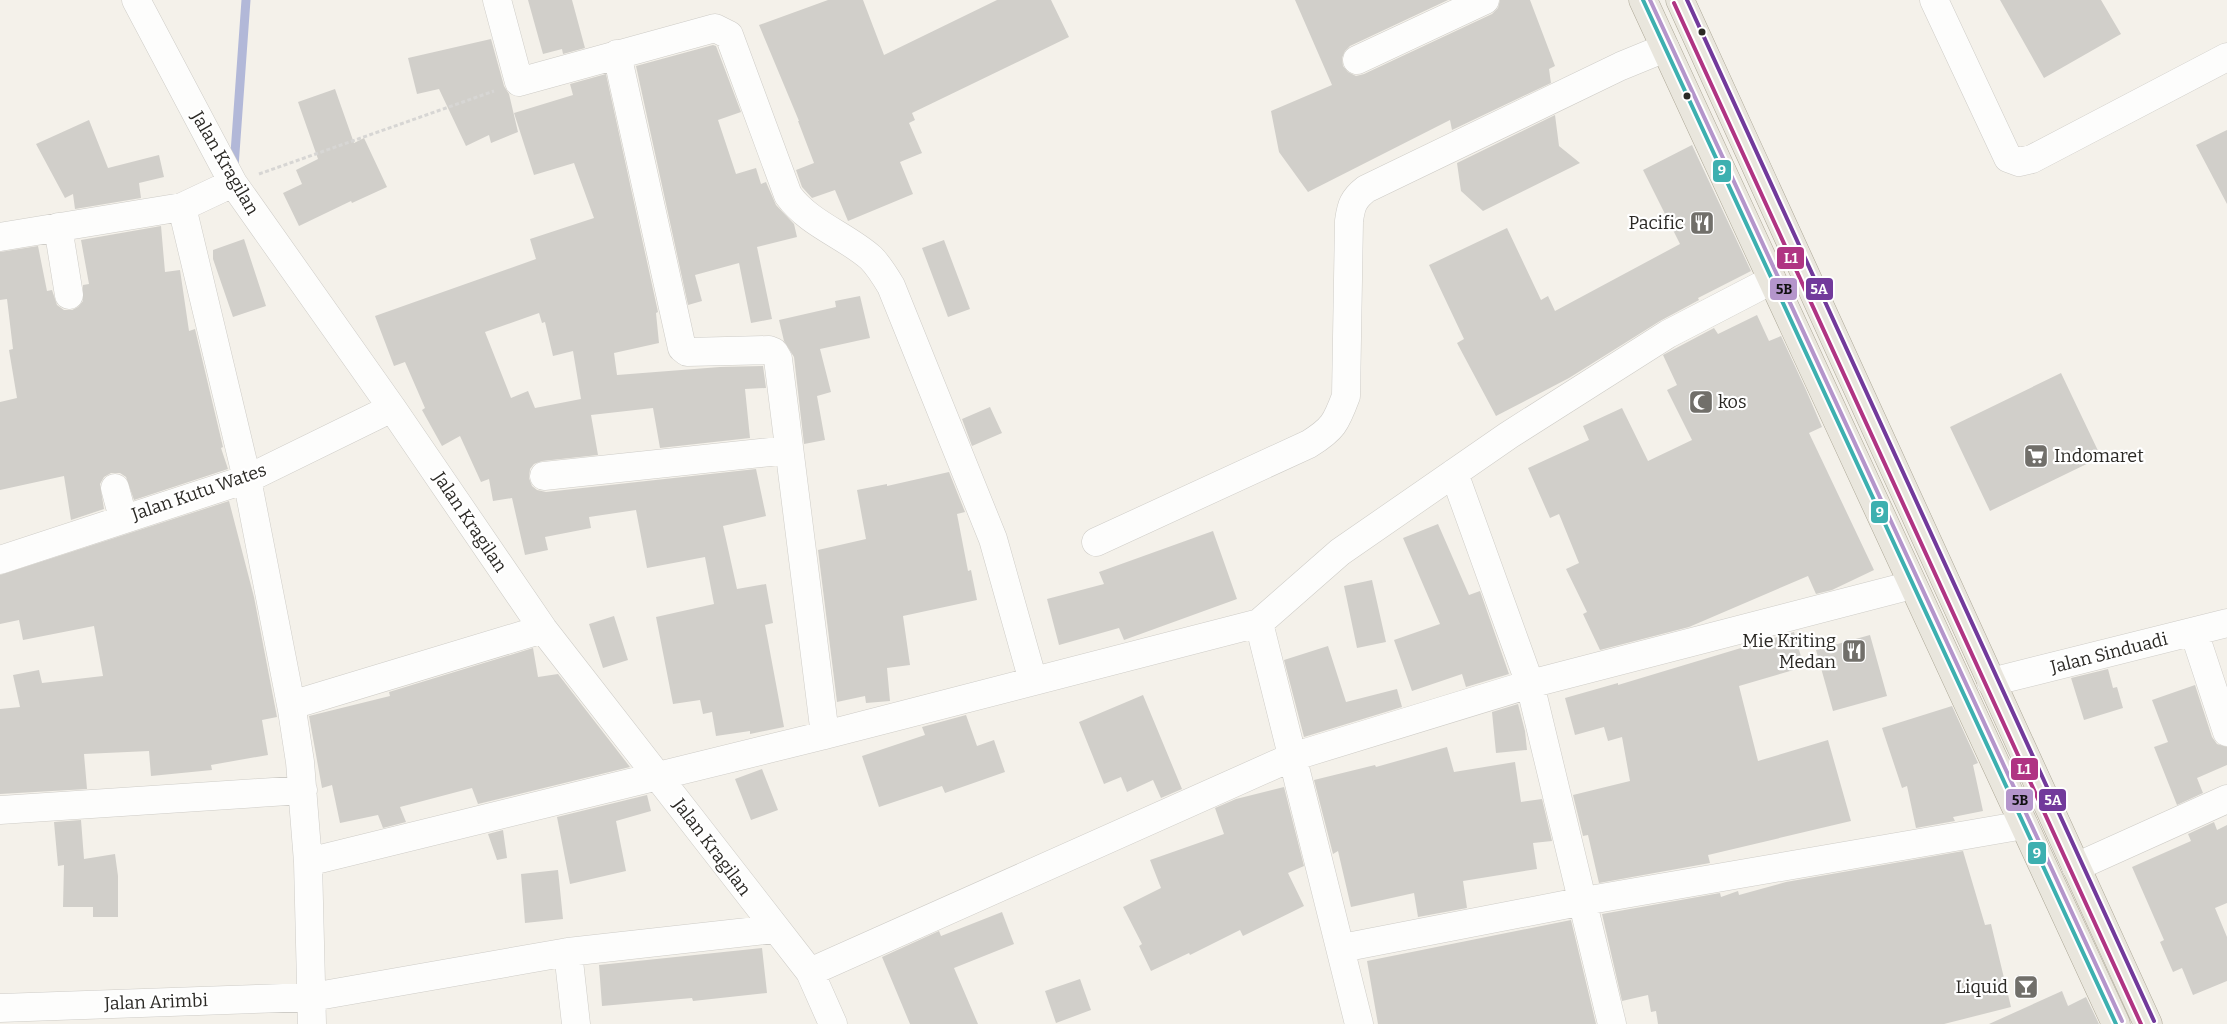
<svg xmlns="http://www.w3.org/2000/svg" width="2227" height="1024" font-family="Bitter,serif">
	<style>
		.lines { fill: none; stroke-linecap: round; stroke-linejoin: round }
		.stream { stroke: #b2b8d8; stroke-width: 9 }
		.building { fill: #d1cfca; fill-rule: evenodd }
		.minor-casing { stroke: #ceccc7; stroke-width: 29 }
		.major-casing { stroke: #aca796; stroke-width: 29 }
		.path { stroke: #d7d6d4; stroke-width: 3; stroke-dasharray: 4 2.5; stroke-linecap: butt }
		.minor { stroke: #fdfdfc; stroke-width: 28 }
		.major { stroke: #e9e6dd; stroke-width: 28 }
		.bus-1-casing { stroke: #fff; stroke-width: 8 }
		.bus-2-casing { stroke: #fff; stroke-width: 8 }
		.bus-3-casing { stroke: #fff; stroke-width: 8 }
		.bus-4-casing { stroke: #fff; stroke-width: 8 }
		.bus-1 { stroke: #3db0b0; stroke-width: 4 }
		.bus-2 { stroke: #b03483; stroke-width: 4 }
		.bus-3 { stroke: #b495cb; stroke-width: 4 }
		.bus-4 { stroke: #723a9b; stroke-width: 4 }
		.bus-dot { fill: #2b2925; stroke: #fff; stroke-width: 2 }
		.labels { text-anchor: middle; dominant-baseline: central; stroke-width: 4.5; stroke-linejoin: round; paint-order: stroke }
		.street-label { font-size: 18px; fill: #2b2925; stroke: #fff }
		.poi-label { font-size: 18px; fill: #2b2925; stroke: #fff; text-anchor: end }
		.line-badge { stroke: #fff; stroke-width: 2 }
		.badge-label { font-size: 14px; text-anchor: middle; font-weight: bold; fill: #fff }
		.pale-badge-label { font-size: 14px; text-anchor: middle; font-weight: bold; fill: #111 }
	</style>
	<rect width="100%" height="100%" fill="#f4f1ea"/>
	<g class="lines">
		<path class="stream" d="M 234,167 L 246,0"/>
	</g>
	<path class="building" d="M 528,0 L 572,0 L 585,48 L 563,54 L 562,49 L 543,54 Z
		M 828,0 L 863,0 L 884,55 L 997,0 L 1051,0 L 1069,37 L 912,113 L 915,120 L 909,123 L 922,153 L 900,162 L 913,194 L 848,221 L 835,190 L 812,198 L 802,187 L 796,170 L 814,163 L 798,121 L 799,121 L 759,25 Z
		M 1295,0 L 1448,0 L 1350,46 L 1345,51 L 1342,58 L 1343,66 L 1348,72 L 1356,76 L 1364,74 L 1492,14 L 1498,8 L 1500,0 L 1530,0 L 1555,66 L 1549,69 L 1551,83 L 1452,130 L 1450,120 L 1308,192 L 1279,152 L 1271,111 L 1332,85 Z
		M 2000,0 L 2101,0 L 2121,34 L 2044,78 Z
		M 491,39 L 504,86 L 509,94 L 518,132 L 491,143 L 489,135 L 466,146 L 439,89 L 417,94 L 408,58 Z
		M 713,45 L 716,46 L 741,112 L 718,120 L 736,174 L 756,168 L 761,184 L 766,182 L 776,205 L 794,224 L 797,237 L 757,247 L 772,319 L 751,323 L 739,263 L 695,275 L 702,301 L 688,305 L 636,66 Z
		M 606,74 L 658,312 L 656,313 L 659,343 L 614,353 L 617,375 L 720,367 L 763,366 L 766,388 L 745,389 L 750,438 L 660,448 L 653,408 L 591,415 L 598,455 L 542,461 L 534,464 L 530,469 L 529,478 L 532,486 L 537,490 L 546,492 L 756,469 L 766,516 L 723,526 L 737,589 L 766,584 L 773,623 L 765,625 L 784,727 L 750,734 L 750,731 L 716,736 L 712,712 L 703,714 L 700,700 L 673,704 L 656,617 L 714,604 L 705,557 L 647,568 L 636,510 L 589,517 L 591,528 L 545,537 L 548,550 L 525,555 L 512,498 L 493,501 L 489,479 L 481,482 L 460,436 L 442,446 L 422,410 L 425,408 L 405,362 L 394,366 L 375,316 L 536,259 L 530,239 L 594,218 L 574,163 L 534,175 L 514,113 L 573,95 L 570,84 ZM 539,313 L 542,323 L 545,322 L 553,356 L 573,351 L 581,399 L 535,408 L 528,391 L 511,398 L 485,332 Z
		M 335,89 L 354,143 L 364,138 L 387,187 L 352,203 L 351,201 L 299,226 L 283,193 L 302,184 L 296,170 L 318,159 L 298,102 Z
		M 1555,115 L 1559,146 L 1580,163 L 1483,211 L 1461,191 L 1457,163 Z
		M 89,120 L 108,168 L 159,155 L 164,177 L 139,183 L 141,198 L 75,209 L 73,194 L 65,198 L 36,144 Z
		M 2227,130 L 2227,204 L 2196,145 Z
		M 1692,145 L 1751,271 L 1698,298 L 1699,300 L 1660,321 L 1569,378 L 1496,416 L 1457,343 L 1464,339 L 1429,265 L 1507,228 L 1541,300 L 1548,296 L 1555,311 L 1680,244 L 1643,170 Z
		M 161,226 L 165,272 L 180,270 L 189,331 L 195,329 L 223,447 L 221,448 L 228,469 L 134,500 L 126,477 L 120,473 L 111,473 L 104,477 L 100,484 L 104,509 L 71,520 L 64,476 L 0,490 L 0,402 L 17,398 L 9,350 L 13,349 L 7,299 L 0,300 L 0,252 L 38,246 L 47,291 L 52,290 L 57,305 L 64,310 L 72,310 L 78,307 L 83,301 L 83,285 L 89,284 L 81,240 Z
		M 244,239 L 266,306 L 233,317 L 213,259 L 213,250 Z
		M 944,240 L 970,309 L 948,317 L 922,248 Z
		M 860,296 L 870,338 L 820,349 L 831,392 L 817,396 L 825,440 L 804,444 L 794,357 L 784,341 L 779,320 L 836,307 L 835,301 Z
		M 1757,315 L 1769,341 L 1781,336 L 1806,390 L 1822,427 L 1809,433 L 1874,570 L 1832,590 L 1816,594 L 1808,576 L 1689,627 L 1600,650 L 1583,614 L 1587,612 L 1566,569 L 1579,563 L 1559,514 L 1550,518 L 1528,468 L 1589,440 L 1583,426 L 1622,408 L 1648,461 L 1692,440 L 1667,390 L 1677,385 L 1663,355 L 1714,328 L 1718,334 Z
		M 2061,373 L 2101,457 L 1990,511 L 1950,427 Z
		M 990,407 L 1002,433 L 972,446 L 962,419 Z
		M 949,472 L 965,512 L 957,514 L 968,571 L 971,570 L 977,600 L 903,616 L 910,665 L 887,668 L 890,701 L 866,703 L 865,696 L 837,702 L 818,550 L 866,539 L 857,490 L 887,484 L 887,486 Z
		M 229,501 L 254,597 L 277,717 L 262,720 L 268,755 L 211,765 L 212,770 L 151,776 L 149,751 L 84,754 L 87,789 L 0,794 L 0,709 L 20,707 L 13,675 L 39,670 L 42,683 L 103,676 L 94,626 L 23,640 L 19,620 L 0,624 L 0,575 Z
		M 1438,524 L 1469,595 L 1480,591 L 1509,674 L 1466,687 L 1462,674 L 1412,691 L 1394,640 L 1440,624 L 1403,538 Z
		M 1213,531 L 1237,599 L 1124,640 L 1119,628 L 1059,645 L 1047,599 L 1104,584 L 1099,572 Z
		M 1372,580 L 1386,642 L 1357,648 L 1344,586 Z
		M 614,616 L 628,660 L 603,668 L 589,624 Z
		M 1794,632 L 1804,667 L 1739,686 L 1758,761 L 1828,740 L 1851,821 L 1708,855 L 1710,863 L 1599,883 L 1588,835 L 1583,836 L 1573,795 L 1630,781 L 1622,737 L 1608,741 L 1604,727 L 1575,735 L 1565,698 L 1618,683 L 1618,685 Z
		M 1870,635 L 1887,696 L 1833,711 L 1816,650 Z
		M 1328,646 L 1346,702 L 1397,689 L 1402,707 L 1304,737 L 1284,660 Z
		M 533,648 L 538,677 L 558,674 L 630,767 L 478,804 L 472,788 L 400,807 L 406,822 L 383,828 L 378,815 L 340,823 L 332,785 L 322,788 L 309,716 L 390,696 L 389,692 Z
		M 2108,669 L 2113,688 L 2117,687 L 2123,708 L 2084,720 L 2071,678 Z
		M 2195,685 L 2212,737 L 2217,744 L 2227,747 L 2227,765 L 2197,778 L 2203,793 L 2177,805 L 2154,747 L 2168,742 L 2152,700 Z
		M 1143,695 L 1182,789 L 1161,798 L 1153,780 L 1127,792 L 1121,777 L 1104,784 L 1079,722 Z
		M 1518,704 L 1525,731 L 1527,750 L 1496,753 L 1492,712 Z
		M 1952,706 L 1978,763 L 1973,765 L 1983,811 L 1953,817 L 1955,821 L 1916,828 L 1907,786 L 1902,788 L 1882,728 Z
		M 966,715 L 977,746 L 994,740 L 1005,772 L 945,793 L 942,786 L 879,807 L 862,756 L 925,735 L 922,727 Z
		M 1447,747 L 1454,772 L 1515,762 L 1521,802 L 1542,799 L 1552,841 L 1533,843 L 1537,869 L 1463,881 L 1467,908 L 1418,917 L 1414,893 L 1351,907 L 1338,851 L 1333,854 L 1314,780 L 1375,765 L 1376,767 Z
		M 762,769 L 778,810 L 751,820 L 735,779 Z
		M 1284,787 L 1304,866 L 1288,873 L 1304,906 L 1243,936 L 1240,930 L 1190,955 L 1189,953 L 1151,971 L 1139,946 L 1142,944 L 1123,907 L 1161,888 L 1150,860 L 1224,834 L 1215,808 L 1236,799 Z
		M 647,795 L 651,811 L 616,821 L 626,871 L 570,884 L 557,817 Z
		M 81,820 L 84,859 L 115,854 L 118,876 L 118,917 L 93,917 L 93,907 L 63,907 L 64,865 L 58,866 L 54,822 Z
		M 2214,822 L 2217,830 L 2227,825 L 2227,903 L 2215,908 L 2227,937 L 2227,981 L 2193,995 L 2182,968 L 2173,972 L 2160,942 L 2164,940 L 2132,867 L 2191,841 L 2188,834 Z
		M 503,830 L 507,858 L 497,860 L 488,834 Z
		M 1963,851 L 1985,925 L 1991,924 L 2011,1007 L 1944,1024 L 1658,1024 L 1656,1011 L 1651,1012 L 1648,995 L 1622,1001 L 1602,914 L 1720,893 L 1721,897 L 1738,891 L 1739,895 L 1786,882 Z
		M 558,870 L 563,919 L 525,923 L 521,874 Z
		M 1002,912 L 1014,944 L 954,968 L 978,1024 L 910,1024 L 882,957 L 939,931 L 941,936 Z
		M 1571,920 L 1596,1024 L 1378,1024 L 1367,961 Z
		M 762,948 L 767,993 L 693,1001 L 692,998 L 602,1006 L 599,965 Z
		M 1080,979 L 1091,1010 L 1056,1023 L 1045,991 Z
		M 2062,991 L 2068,1006 L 2086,997 L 2099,1024 L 1989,1024 Z"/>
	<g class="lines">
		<defs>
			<path id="minor" d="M 136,0 L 233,183 L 392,408 L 543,629 L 810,972 L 833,1024
				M 497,0 L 519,82 L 715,28 L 729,35 L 788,195 C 809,224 845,235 871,258 C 879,266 885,276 891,286 L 993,539 L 1033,681
				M 1934,0 L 2008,158 L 2019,162 L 2032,159 L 2227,57
				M 617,54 L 682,348 L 687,352 L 769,350 L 774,352 L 778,359 L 825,735
				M 1357,60 L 1485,0
				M 182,207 L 247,479 L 292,710 L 300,762 L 308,862 L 312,1024
				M 58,227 L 69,295
				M 0,237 L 182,207 L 233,183
				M 1454,473 L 1530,684 L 1612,1024
				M 544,476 L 789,450
				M 115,488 L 123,518
				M 1096,542 L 1309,444 C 1333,429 1336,423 1346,396 L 1349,221 C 1351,206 1353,199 1366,189 L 1621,66 L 1665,48
				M 0,560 L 247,479 L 392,408
				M 1259,623 L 1359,1024
				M 2194,632 L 2227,732
				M 1991,682 L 2227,623
				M 305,701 L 543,629
				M 0,810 L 303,790
				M 308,862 L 825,735 L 1259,623 L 1340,552 L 1509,435 L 1668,334 L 1772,280
				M 2076,867 L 2227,799
				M 1342,948 L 1584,901 L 2024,825
				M 568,952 L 576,1024
				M 810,972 L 1292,757 L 1530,684 L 1912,585
				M 0,1008 L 312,997 L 568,952 L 774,929"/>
			<path id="major" d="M 1643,0 L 2116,1024
				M 1680,0 L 2148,1024"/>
		</defs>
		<use href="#minor" class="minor-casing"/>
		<use href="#major" class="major-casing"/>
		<path class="path" d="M 259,174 L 494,91"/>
		<use href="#minor" class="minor"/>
		<use href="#major" class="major"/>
		<defs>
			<path id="bus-1" d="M 1643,0 L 2116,1024"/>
			<path id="bus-2" d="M 1674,3 L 2141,1024"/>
			<path id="bus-3" d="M 1650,0 L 2122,1021"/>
			<path id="bus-4" d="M 1687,0 L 2154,1021"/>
		</defs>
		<use href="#bus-1" class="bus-1-casing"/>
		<use href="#bus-2" class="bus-2-casing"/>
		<use href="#bus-3" class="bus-3-casing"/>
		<use href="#bus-4" class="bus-4-casing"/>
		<use href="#bus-1" class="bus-1"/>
		<use href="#bus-2" class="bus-2"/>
		<use href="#bus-3" class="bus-3"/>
		<use href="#bus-4" class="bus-4"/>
	</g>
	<defs>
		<symbol id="restaurant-square" viewBox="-11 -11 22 22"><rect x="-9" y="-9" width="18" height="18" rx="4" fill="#716f6a" stroke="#fff"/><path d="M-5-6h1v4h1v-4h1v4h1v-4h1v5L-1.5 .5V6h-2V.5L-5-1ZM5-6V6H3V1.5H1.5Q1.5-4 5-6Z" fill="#fff"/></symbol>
		<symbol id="mosque-square" viewBox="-11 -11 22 22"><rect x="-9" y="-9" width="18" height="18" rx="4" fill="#716f6a" stroke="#fff"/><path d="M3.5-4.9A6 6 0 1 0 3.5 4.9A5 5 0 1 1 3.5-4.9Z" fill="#fff"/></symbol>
		<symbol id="supermarket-square" viewBox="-11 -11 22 22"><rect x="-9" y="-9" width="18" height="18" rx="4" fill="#716f6a" stroke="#fff"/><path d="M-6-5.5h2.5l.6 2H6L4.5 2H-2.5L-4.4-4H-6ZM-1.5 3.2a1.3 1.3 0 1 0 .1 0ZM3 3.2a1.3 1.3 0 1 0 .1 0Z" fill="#fff"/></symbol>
		<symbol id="bar-square" viewBox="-11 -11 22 22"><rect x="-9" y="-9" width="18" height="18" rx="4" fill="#716f6a" stroke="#fff"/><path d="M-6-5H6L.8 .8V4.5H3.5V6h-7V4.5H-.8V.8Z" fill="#fff"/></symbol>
	</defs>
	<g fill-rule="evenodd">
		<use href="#restaurant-square" x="1688" y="209" width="28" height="28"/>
		<use href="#mosque-square" x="1687" y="388" width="28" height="28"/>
		<use href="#supermarket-square" x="2022" y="442" width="28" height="28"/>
		<use href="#restaurant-square" x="1840" y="637" width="28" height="28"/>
		<use href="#bar-square" x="2012" y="973" width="28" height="28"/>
	</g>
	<g class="bus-dot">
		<circle cx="1702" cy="32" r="4.5"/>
		<circle cx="1687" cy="96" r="4.5"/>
	</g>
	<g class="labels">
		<g class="street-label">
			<text transform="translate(225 163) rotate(60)">Jalan Kragilan</text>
			<text transform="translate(199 492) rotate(-19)">Jalan Kutu Wates</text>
			<text transform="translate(470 522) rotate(56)">Jalan Kragilan</text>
			<text transform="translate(2109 653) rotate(-14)">Jalan Sinduadi</text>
			<text transform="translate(712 847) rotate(53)">Jalan Kragilan</text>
			<text transform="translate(156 1002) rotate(-2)">Jalan Arimbi</text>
		</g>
		<g class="poi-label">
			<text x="1684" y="223">Pacific</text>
			<text x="1718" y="402" text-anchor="start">kos</text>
			<text x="2054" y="456" text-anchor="start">Indomaret</text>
			<text x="1836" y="641">Mie Kriting<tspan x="1836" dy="21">Medan</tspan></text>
			<text x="2008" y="987">Liquid</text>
		</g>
	</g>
	<g class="line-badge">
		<rect x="1712" y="159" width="20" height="24" rx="5" fill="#3db0b0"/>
		<rect x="1776" y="246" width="29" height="24" rx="5" fill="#b03483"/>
		<rect x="1769" y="277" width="29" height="24" rx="5" fill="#b495cb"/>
		<rect x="1805" y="277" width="29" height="24" rx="5" fill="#723a9b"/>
		<rect x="1870" y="500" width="19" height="24" rx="5" fill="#3db0b0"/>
		<rect x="2010" y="757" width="29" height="24" rx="5" fill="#b03483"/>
		<rect x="2005" y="788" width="29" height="24" rx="5" fill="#b495cb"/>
		<rect x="2038" y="788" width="29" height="24" rx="5" fill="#723a9b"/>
		<rect x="2027" y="841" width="20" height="24" rx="5" fill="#3db0b0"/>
	</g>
	<g class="badge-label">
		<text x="1722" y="175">9</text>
		<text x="1791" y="263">L1</text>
		<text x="1819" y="294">5A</text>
		<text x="1880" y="517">9</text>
		<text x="2024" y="774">L1</text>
		<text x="2053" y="805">5A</text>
		<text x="2037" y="858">9</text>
	</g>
	<g class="pale-badge-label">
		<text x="1784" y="294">5B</text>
		<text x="2020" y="805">5B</text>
	</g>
</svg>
